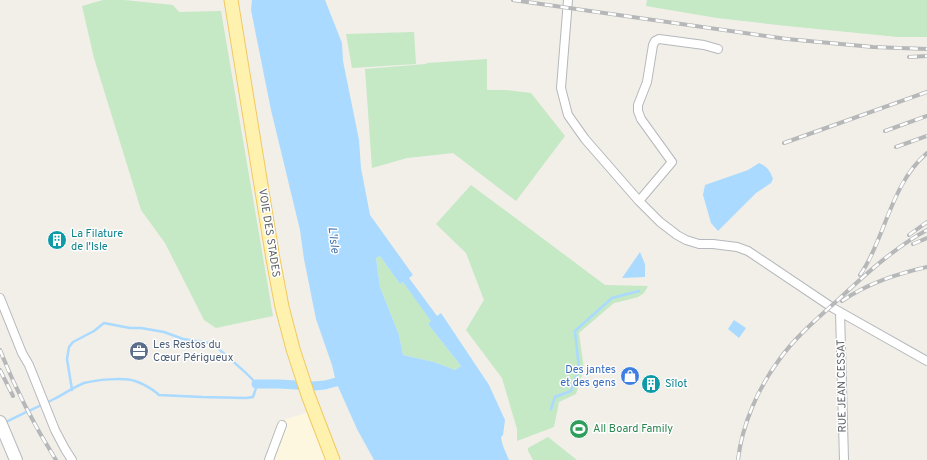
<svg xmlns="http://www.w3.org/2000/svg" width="927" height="460" font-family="Overpass,sans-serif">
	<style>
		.commercial { fill: #fef7e0 }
		.green { fill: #c5e8c5 }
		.water { fill: #aadaff; fill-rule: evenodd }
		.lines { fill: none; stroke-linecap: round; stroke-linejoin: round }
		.stream { stroke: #aadaff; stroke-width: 2.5 }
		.canal { stroke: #aadaff; stroke-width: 9 }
		.minor-casing { stroke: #b5b8bc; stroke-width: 10 }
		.secondary-casing { stroke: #b6babf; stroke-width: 14 }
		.primary-casing { stroke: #f2c960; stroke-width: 15 }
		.minor { stroke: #fff; stroke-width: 8 }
		.secondary { stroke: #fff; stroke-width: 12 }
		.primary { stroke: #fff2af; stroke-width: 13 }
		.rail-casing { stroke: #b6b7b8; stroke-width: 4 }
		.rail { stroke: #fff; stroke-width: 2.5; stroke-dasharray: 8; stroke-linecap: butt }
		.labels { text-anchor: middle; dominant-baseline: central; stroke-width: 3; stroke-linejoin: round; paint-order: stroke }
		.street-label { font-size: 11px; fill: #5f6368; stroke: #fff }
		.culture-label { font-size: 11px; fill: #0d838f; stroke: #fff; text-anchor: start }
		.service-label { font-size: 11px; fill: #4e5e75; stroke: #fff; text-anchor: start }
		.shop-label { font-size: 11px; fill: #366cbe; stroke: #fff; text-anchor: end }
		.leisure-label { font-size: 11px; fill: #27864d; stroke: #fff; text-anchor: start }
		.water-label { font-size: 12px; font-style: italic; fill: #4174aa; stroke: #fff }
	</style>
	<rect width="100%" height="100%" fill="#f1efe8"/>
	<path class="commercial" d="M 309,412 L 332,460 L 264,460 L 277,422 Z"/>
	<path class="green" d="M 103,0 L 124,0 L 173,5 L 179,12 L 221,11 L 273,316 L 216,328 L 204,320 L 165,243 L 141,210 L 94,58 L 82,6 Z
		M 647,0 L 927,0 L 927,37 L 898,37 L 787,26 L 717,18 L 646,6 Z
		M 414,32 L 416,64 L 352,68 L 346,34 Z
		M 487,59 L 487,90 L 505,90 L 531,93 L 565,136 L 516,201 L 453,153 L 407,158 L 372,168 L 365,69 L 426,64 L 427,63 Z
		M 471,185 L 605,285 L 648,286 L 644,293 L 638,297 L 627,300 L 614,303 L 579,333 L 584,369 L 576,394 L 559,402 L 554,427 L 517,441 L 517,429 L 502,378 L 466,330 L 484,300 L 466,253 L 436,224 Z
		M 380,256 L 400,284 L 403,282 L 432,321 L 428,324 L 461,366 L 455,370 L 434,362 L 403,355 L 399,335 L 380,287 L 376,258 Z
		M 548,437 L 577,460 L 533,460 L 528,451 L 528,448 Z"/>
	<path class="water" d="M 252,0 L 325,0 L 342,43 L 343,61 L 359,140 L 361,168 L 370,215 L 413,275 L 409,278 L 437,316 L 441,313 L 489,385 L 505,420 L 503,435 L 501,437 C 502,446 506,452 509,460 L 374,460 L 357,429 L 336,382 L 332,365 L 316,319 L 304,259 L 300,230 L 271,110 L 251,10 ZM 380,256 L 400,284 L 403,282 L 431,321 L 428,324 L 461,366 L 455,370 L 434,362 L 403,355 L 399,335 L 380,287 L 376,258 Z
		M 759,163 C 768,167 770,171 773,179 L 771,183 L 756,193 L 718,231 L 711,223 L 703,195 L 705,185 L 748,170 Z
		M 640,252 L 645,264 L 645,277 L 622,278 Z
		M 734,320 L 746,328 L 739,338 L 728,329 Z"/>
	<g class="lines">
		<path class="stream" d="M 551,409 L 555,397 L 571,391 L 579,368 L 575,331 L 612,298 L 639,291
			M 4,423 C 21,414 38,407 54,399 C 64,394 74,387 84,383 C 95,380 124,377 135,381 C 142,383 154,390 159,395 L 202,397 L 246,398 L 253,397 C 254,393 257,388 256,384 C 254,378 222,353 216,346 L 209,343 L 183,339 L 164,332 L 141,328 L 130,328 L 104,323 L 94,331 L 73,342 L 69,347 L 67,359 L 72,390"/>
		<path class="canal" d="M 256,384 L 279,384 L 314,386 L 325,385 L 347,379"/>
		<defs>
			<path id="minor" d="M 568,0 L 561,88 L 568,115 L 585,139 L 639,201 L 660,222 L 677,235 L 686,240 L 699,244 L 713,244 L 737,247 L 748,251 L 833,308 L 927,361
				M 639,201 L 672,162 L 641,119 L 638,111 L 638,105 L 647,82 L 653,45 L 655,41 L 659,39 L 704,45 L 718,49
				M 0,298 L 22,353 L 29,365 L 55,430 L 65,449 L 72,460
				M 840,312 L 844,460
				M 269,460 L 282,425"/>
			<path id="secondary" d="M 0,422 L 16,460"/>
			<path id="primary" d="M 231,0 L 273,259 L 282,307 L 293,349 L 308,395 L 333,460"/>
		</defs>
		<use href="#minor" class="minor-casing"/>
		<use href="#secondary" class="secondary-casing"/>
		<use href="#primary" class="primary-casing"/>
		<use href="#minor" class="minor"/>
		<use href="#secondary" class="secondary"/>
		<use href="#primary" class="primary"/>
		<defs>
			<path id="rail" d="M 513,0 L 787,39 L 873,47 L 927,49
				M 909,57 L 927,56
				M 885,131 L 927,116
				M 784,143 L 927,92
				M 896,147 L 927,136
				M 909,235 L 927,222
				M 913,244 L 927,238
				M 860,275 C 868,264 873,252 878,240 C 891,209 901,175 927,153
				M 842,301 C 868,283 897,274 927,267
				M 0,350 C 15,388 34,425 56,460
				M 0,370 L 13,396
				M 738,460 C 742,425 758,388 779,360 C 795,337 818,318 839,299 C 866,274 894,248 927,230"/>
		</defs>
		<use href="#rail" class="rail-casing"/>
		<use href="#rail" class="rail"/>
	</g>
	<defs>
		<symbol id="building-disc" viewBox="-11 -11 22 22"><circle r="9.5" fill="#0f9aa8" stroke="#fff"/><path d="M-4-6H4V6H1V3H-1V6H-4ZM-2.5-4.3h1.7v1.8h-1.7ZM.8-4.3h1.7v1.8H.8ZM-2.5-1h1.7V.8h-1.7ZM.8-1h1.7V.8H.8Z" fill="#fff"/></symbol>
		<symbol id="office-disc" viewBox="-11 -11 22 22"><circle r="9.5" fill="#5c6f8a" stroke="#fff"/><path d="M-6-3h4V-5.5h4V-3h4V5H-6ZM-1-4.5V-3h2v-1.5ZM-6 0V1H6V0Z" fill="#fff"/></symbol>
		<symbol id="shop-disc" viewBox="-11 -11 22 22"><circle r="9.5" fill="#3f7fe0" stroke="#fff"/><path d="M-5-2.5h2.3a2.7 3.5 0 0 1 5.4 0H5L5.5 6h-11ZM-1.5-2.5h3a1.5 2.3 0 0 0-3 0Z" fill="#fff"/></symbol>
		<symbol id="stadium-disc" viewBox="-11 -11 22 22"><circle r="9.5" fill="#2e9e5b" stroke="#fff"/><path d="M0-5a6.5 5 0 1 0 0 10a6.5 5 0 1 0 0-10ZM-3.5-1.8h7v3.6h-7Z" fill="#fff"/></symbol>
	</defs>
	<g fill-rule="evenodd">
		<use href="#building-disc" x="46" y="229" width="22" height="22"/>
		<use href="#office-disc" x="128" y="340" width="22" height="22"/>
		<use href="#shop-disc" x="619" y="365" width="22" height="22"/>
		<use href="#building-disc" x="640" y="373" width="22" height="22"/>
		<use href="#stadium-disc" x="568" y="418" width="22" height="22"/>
	</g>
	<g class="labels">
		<g class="street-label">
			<text transform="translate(269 233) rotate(81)">VOIE DES STADES</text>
			<text transform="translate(842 386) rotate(-91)">RUE JEAN CESSAT</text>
		</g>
		<g class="culture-label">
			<text x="71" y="234">La Filature<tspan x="71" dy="13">de l'Isle</tspan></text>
			<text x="665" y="384">Sîlot</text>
		</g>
		<g class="service-label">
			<text x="153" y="345">Les Restos du<tspan x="153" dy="13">Cœur Périgueux</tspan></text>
		</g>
		<g class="shop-label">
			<text x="616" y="370">Des jantes<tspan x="616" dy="13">et des gens</tspan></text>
		</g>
		<g class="leisure-label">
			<text x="593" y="429">All Board Family</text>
		</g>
		<g class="water-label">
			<text transform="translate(333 240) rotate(83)">L'Isle</text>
		</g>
	</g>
</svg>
